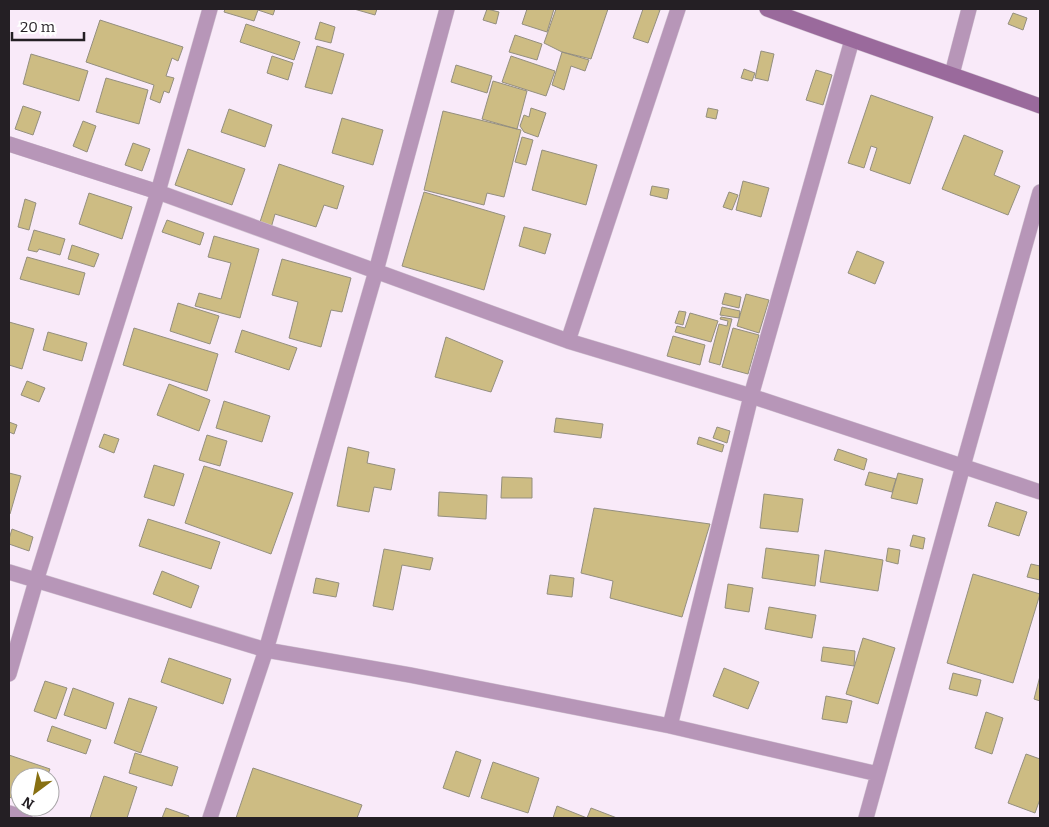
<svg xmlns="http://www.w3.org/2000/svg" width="1049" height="827" font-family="Bitter,serif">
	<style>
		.building { fill: #cdbc83; stroke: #948f7f }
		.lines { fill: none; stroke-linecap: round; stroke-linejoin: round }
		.street-casing { stroke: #d3c5d3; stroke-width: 16 }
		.secondary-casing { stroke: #d3c5d3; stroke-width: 16 }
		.street { stroke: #b796b8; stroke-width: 15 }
		.secondary { stroke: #9a6a9c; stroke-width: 15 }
	</style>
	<rect width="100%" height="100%" fill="#f9eaf9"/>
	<path class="building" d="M 225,9 L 275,9 L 273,15 L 258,10 L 254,21 L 224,12 Z
		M 354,9 L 377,9 L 375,15 Z
		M 487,9 L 499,12 L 496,24 L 483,20 Z
		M 527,9 L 554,9 L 547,32 L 522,24 Z
		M 556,9 L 608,9 L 591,59 L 562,52 L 544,43 Z
		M 643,9 L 655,9 L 660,10 L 648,43 L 633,38 Z
		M 1013,13 L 1027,18 L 1023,30 L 1008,24 Z
		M 100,20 L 183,47 L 178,61 L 172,58 L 166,76 L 174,78 L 169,93 L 164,91 L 160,103 L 150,99 L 154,85 L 86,62 Z
		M 320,22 L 335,27 L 331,43 L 315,39 Z
		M 246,24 L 300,42 L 294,60 L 240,42 Z
		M 515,35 L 542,44 L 537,60 L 509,52 Z
		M 317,46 L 344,54 L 332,94 L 305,87 Z
		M 761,51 L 774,54 L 768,81 L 755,78 Z
		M 562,52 L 589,60 L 585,71 L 571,66 L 564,90 L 552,85 Z
		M 31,54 L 88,71 L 79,101 L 23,84 Z
		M 272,56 L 293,63 L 288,80 L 267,73 Z
		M 511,56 L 555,71 L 546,96 L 502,82 Z
		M 456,65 L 492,76 L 487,93 L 451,82 Z
		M 744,69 L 755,73 L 752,81 L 741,78 Z
		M 816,70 L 832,75 L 823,105 L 806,100 Z
		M 106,78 L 148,90 L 139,124 L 96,112 Z
		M 493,81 L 527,91 L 517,129 L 482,119 Z
		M 871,95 L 933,117 L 910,184 L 870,170 L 877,148 L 871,146 L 864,168 L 848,163 Z
		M 23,106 L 41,112 L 33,135 L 15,129 Z
		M 531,108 L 546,113 L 538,137 L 524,132 L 520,126 L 524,115 L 529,117 Z
		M 708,108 L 718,110 L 716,119 L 706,117 Z
		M 229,109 L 272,125 L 265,147 L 221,132 Z
		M 443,111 L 521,130 L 504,197 L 487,193 L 484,205 L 424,190 Z
		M 342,118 L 383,130 L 373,165 L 332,153 Z
		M 83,121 L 96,126 L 87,152 L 73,146 Z
		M 964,135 L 1003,151 L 994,175 L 1020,186 L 1008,215 L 942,189 Z
		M 522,137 L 533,140 L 526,165 L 515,162 Z
		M 133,143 L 150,149 L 142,171 L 125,165 Z
		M 188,149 L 245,169 L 232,205 L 175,185 Z
		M 542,150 L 597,165 L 586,205 L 532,190 Z
		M 279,164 L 344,186 L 337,209 L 324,205 L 316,227 L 275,214 L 271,228 L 259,225 Z
		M 743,181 L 769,188 L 761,217 L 736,210 Z
		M 652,186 L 669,189 L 667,199 L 650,195 Z
		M 424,192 L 505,216 L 484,290 L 402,266 Z
		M 729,192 L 738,195 L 732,210 L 723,207 Z
		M 89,193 L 132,207 L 122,239 L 79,224 Z
		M 25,199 L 36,203 L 29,230 L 18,227 Z
		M 167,220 L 204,233 L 200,245 L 162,232 Z
		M 524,227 L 551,234 L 545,254 L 519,246 Z
		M 34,230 L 65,239 L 60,255 L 39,249 L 37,252 L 28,250 Z
		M 214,236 L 259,249 L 240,318 L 195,306 L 199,293 L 221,299 L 231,263 L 208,257 Z
		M 72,245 L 99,254 L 94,267 L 68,259 Z
		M 857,251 L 884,262 L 875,284 L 848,273 Z
		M 27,257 L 85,273 L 79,295 L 20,279 Z
		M 282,259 L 351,278 L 342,312 L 331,310 L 321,347 L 289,338 L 298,302 L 272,295 Z
		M 725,293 L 741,297 L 739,308 L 722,304 Z
		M 746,294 L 769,300 L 759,333 L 737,326 Z
		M 178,303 L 219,316 L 210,344 L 170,331 Z
		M 722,307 L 740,311 L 739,318 L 720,315 Z
		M 679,311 L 686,312 L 683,325 L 675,323 Z
		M 690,313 L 718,321 L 711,342 L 675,332 L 677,326 L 685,328 Z
		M 721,317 L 732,319 L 720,365 L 709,362 L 719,324 L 727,326 L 728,321 L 720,319 Z
		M 9,322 L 34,329 L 22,369 L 9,365 Z
		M 134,328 L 218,354 L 207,391 L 123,365 Z
		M 733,328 L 759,335 L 748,374 L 722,367 Z
		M 242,330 L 297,348 L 289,370 L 235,352 Z
		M 48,332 L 87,343 L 82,361 L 43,350 Z
		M 673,336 L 705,345 L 700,365 L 667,356 Z
		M 446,337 L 503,361 L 491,392 L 435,377 Z
		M 27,381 L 45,388 L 39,402 L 21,395 Z
		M 169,384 L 210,400 L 199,431 L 157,415 Z
		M 224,401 L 270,416 L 262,442 L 216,428 Z
		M 556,418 L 603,424 L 601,438 L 554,432 Z
		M 9,422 L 17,425 L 14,434 L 9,432 Z
		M 717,427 L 730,431 L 727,443 L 713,438 Z
		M 104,434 L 119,439 L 114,453 L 99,447 Z
		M 207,435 L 227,441 L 220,466 L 199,460 Z
		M 699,437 L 724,445 L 722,452 L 697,444 Z
		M 348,447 L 369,452 L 367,463 L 395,469 L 391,490 L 374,487 L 369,512 L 337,506 Z
		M 838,449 L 867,459 L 864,470 L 834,460 Z
		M 154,465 L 184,474 L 174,506 L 144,497 Z
		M 204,466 L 293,493 L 271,554 L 185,523 Z
		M 869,472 L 896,479 L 892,492 L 865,485 Z
		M 9,473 L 21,476 L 10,514 L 9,513 Z
		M 898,473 L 923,479 L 917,504 L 891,498 Z
		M 502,477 L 532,478 L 532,498 L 501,498 Z
		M 439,492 L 487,495 L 486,519 L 438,516 Z
		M 764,494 L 803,499 L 798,532 L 760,528 Z
		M 996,502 L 1027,512 L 1019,536 L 988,526 Z
		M 594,508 L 710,524 L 682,617 L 610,598 L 613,581 L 581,573 Z
		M 148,519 L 220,542 L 211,569 L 139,546 Z
		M 12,529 L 33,537 L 29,551 L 9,544 L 9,539 Z
		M 913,535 L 925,538 L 923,549 L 910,546 Z
		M 766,548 L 819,555 L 815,586 L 762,578 Z
		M 888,548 L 900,550 L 898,564 L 886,561 Z
		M 384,549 L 433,558 L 430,570 L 402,565 L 393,610 L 373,606 Z
		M 825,550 L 883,560 L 878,591 L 820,582 Z
		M 1031,564 L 1040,566 L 1040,580 L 1027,577 Z
		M 162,571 L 199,586 L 191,608 L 153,594 Z
		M 973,574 L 1040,594 L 1013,683 L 947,663 Z
		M 550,575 L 574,578 L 572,597 L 547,594 Z
		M 316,578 L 339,583 L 336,597 L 313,593 Z
		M 728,584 L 753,588 L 749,612 L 725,608 Z
		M 769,607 L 816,615 L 812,638 L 765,629 Z
		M 863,638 L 895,648 L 878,704 L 846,694 Z
		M 823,647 L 855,651 L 854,666 L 821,661 Z
		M 169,658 L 231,679 L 223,704 L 161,682 Z
		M 724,668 L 759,682 L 748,709 L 713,696 Z
		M 953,673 L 981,680 L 977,696 L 949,689 Z
		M 1040,676 L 1040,701 L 1034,699 Z
		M 45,681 L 67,688 L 56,719 L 34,711 Z
		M 73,688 L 114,703 L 106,729 L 64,715 Z
		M 826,696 L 852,701 L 847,723 L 822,719 Z
		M 129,698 L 157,707 L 141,753 L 114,743 Z
		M 986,712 L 1003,718 L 992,754 L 975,748 Z
		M 52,726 L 91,740 L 86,754 L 47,741 Z
		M 456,751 L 481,760 L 469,797 L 443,788 Z
		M 135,753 L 178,767 L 172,786 L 129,773 Z
		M 1026,754 L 1040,759 L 1040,799 L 1035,813 L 1008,803 Z
		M 9,755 L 50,769 L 47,777 L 20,777 L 20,801 L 9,797 Z
		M 493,762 L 539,778 L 528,813 L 481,798 Z
		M 253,768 L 362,805 L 357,818 L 236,818 Z
		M 104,776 L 137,787 L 127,818 L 90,818 Z
		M 557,806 L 587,818 L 591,808 L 617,818 L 553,818 Z
		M 166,808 L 189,816 L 188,818 L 162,818 Z"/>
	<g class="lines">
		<defs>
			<path id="street" d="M 952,74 L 969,9
				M 9,144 L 158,192 L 568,341 L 751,396 L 1040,492
				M 568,341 L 678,9
				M 9,572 L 266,650 L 410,675 L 670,726 L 878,774
				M 9,674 L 36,581 L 158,192 L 210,9
				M 670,726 L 751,396 L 852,40
				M 9,813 L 25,818
				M 210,818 L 266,650 L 376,271 L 447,9
				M 866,818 L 963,466 L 1040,192"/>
			<path id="secondary" d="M 767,9 C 858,43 949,73 1040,106"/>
		</defs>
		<use href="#street" class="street-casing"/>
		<use href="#secondary" class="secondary-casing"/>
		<use href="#street" class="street"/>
		<use href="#secondary" class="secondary"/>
	</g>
	<rect width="1049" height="827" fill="none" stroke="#241f24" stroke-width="20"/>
	<g transform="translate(35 792) rotate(212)"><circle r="24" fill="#ffffff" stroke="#a7a5a7"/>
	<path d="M0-4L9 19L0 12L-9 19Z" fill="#887012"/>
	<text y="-8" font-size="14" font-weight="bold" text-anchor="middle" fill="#241f24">N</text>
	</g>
	<path d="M12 32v8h72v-8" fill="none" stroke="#241f24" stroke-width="2.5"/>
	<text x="20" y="32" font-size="15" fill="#241f24" stroke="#ffffff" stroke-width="4" paint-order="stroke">20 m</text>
</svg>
